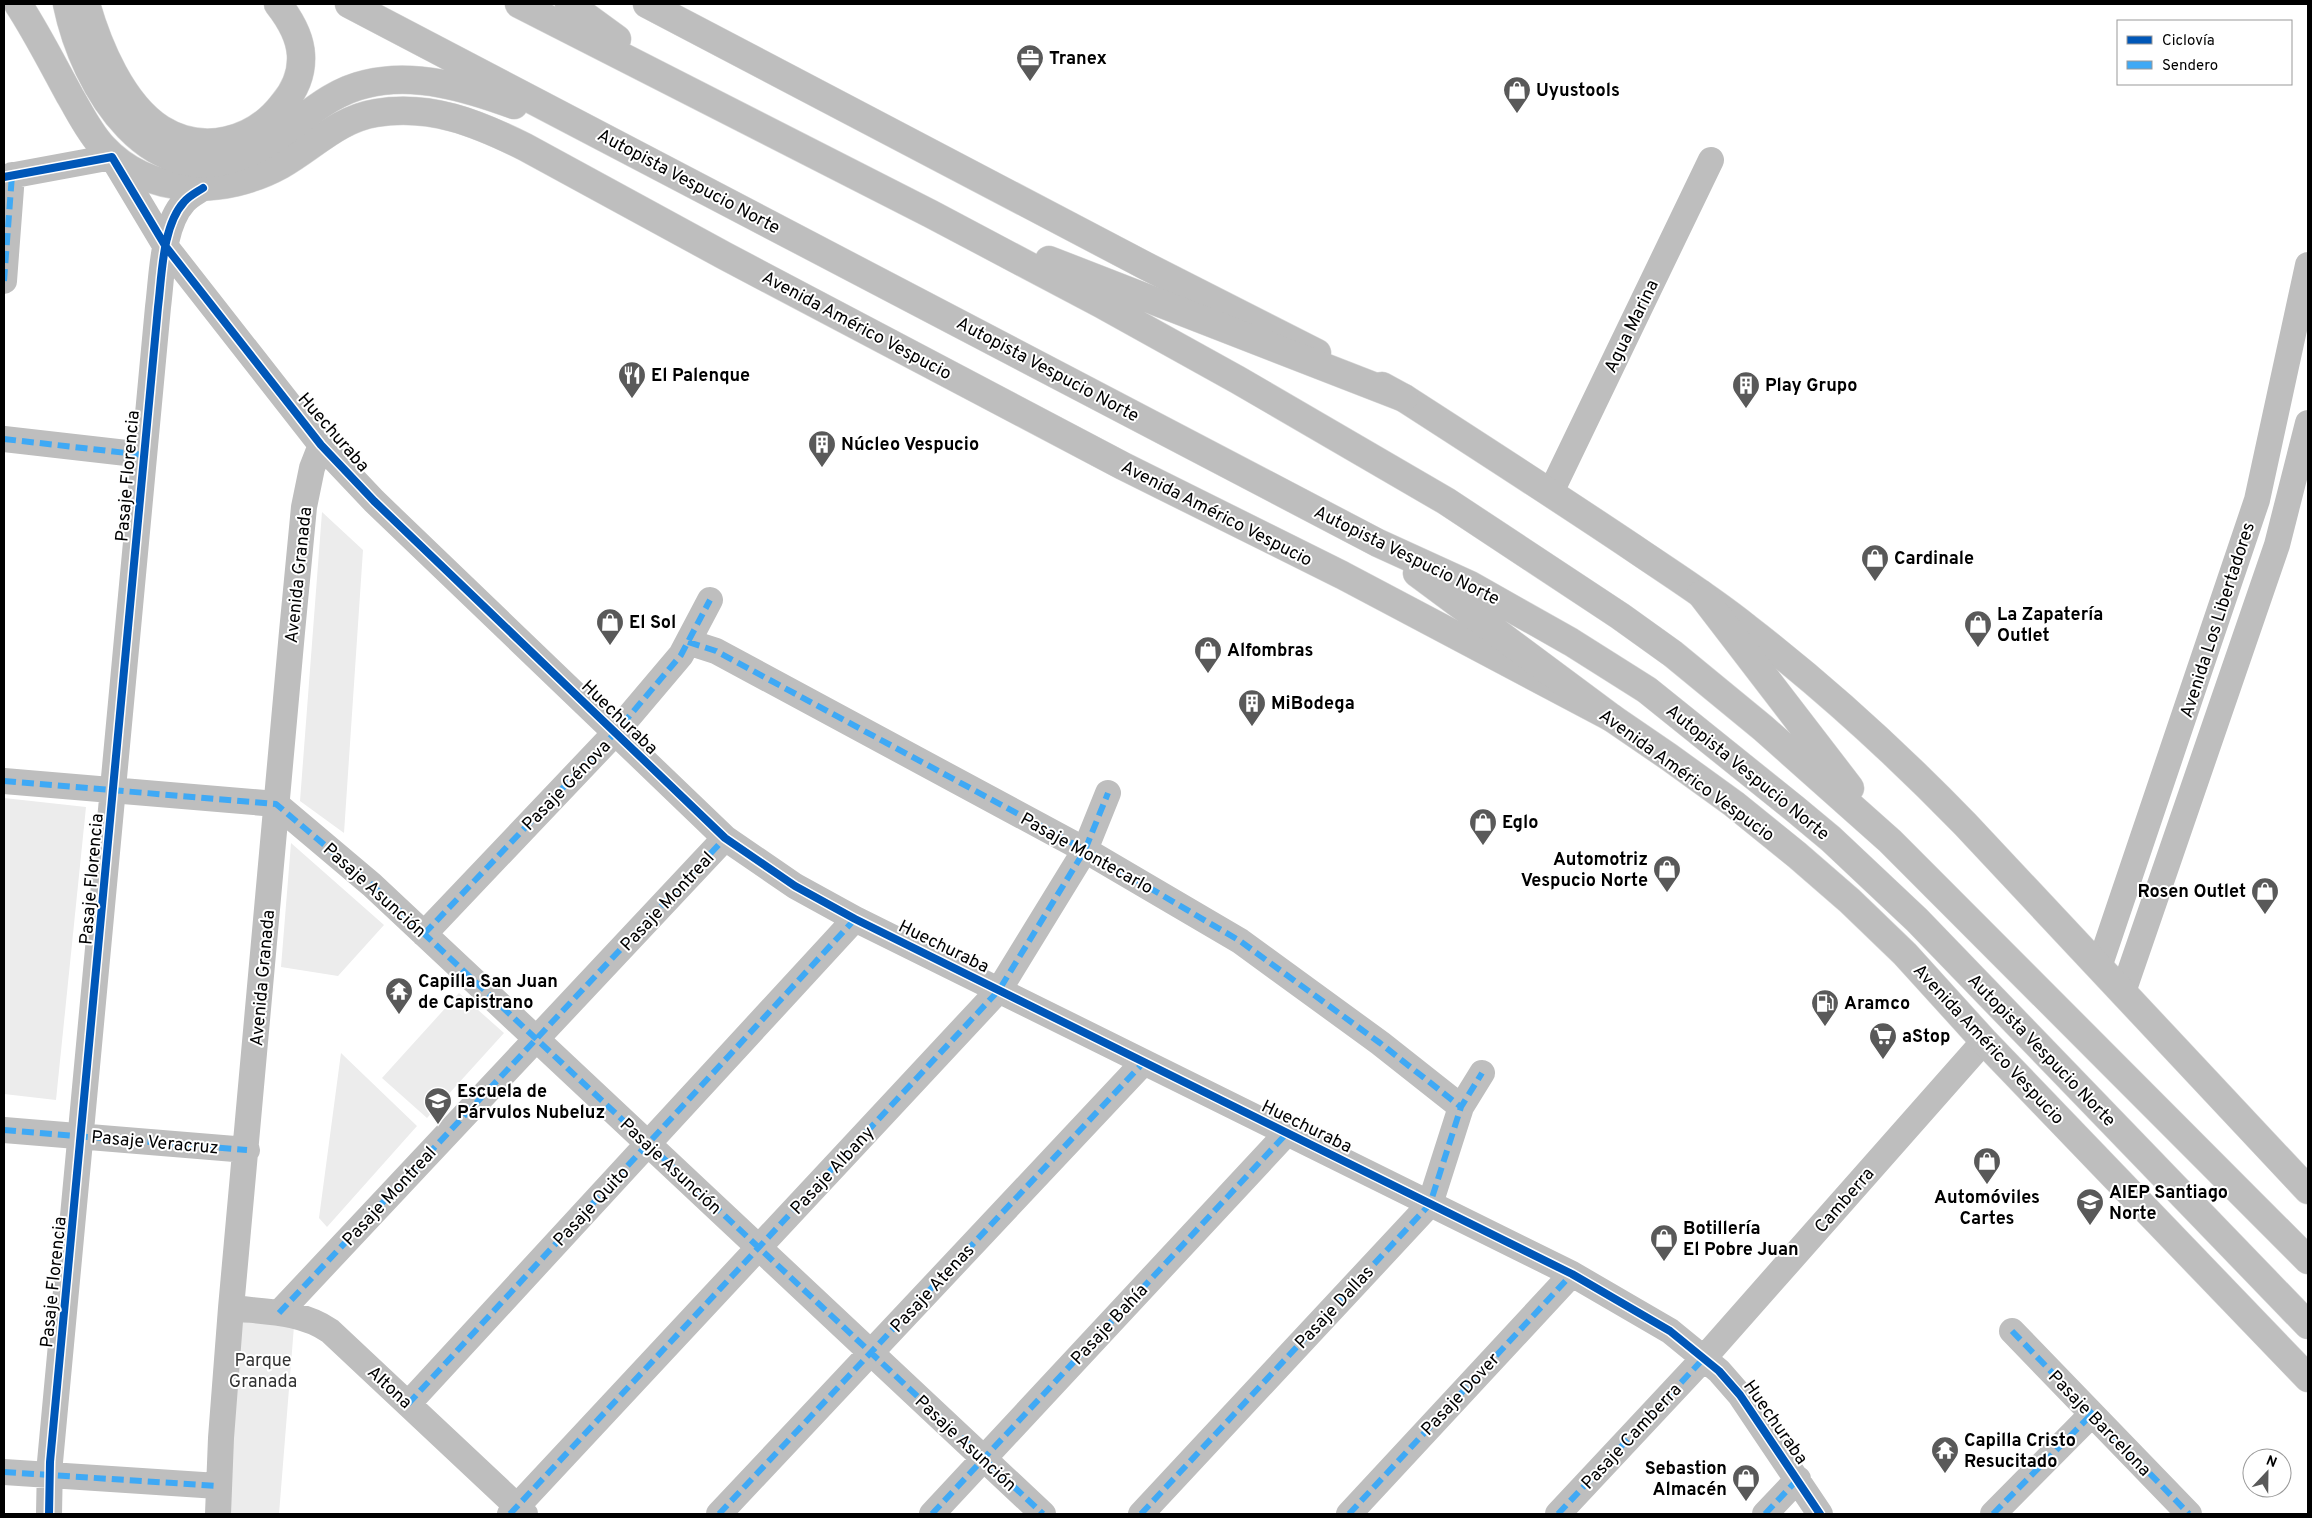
<svg xmlns="http://www.w3.org/2000/svg" width="2312" height="1518" font-family="Overpass,sans-serif">
  <style>
    .green { fill: #ececec }
    .lines { fill: none; stroke-linecap: round; stroke-linejoin: round }
    .major-casing { stroke: #dbdbdb; stroke-width: 29 }
    .highway-casing { stroke: #dbdbdb; stroke-width: 29 }
    .minor { stroke: #bebebe; stroke-width: 26 }
    .major { stroke: #bebebe; stroke-width: 28 }
    .highway { stroke: #bebebe; stroke-width: 28 }
    .quiet { stroke: #3fa9f5; stroke-width: 6; stroke-dasharray: 12 6; stroke-linecap: butt }
    .cycleway-casing { stroke: #fff; stroke-width: 11 }
    .cycleway { stroke: #0057b8; stroke-width: 8 }
    .labels { text-anchor: middle; stroke-width: 4; stroke-linejoin: round; paint-order: stroke }
    .poi-label { font-size: 18px; font-weight: bold; fill: #000; stroke: #fff; text-anchor: start }
    .street-label { font-size: 18px; fill: #000; stroke: #fff }
    .park-label { font-size: 18px; fill: #333; stroke: #fff }
  </style>
  <rect width="100%" height="100%" fill="#fff"/>
  <!-- green -->
  <path class="green" d="M322,512L363,550L344,833L300,801Z
    M4,798L86,807L56,1100L4,1094Z
    M291,843L384,925L338,976L281,967Z
    M459,993L504,1033L427,1118L382,1078Z
    M341,1053L417,1126L327,1227L319,1218Z
    M239,1321L294,1326L279,1514H228Z"/>
  <g class="lines">
    <!-- major casing -->
    <g class="major-casing">
      <path id="major" d="M18,4C37,33 53,65 70,96C80,113 89,132 103,147C149,197 225,196 281,165C313,147 338,119 376,113C430,104 477,123 525,147L725,256L1123,466L1342,575L1612,718L1669,757L1734,804L1797,855L1850,901L1905,954L1984,1041L2308,1378
        M647,4L1146,266L1317,353
        M1382,386L1404,398C1480,447 1556,496 1632,547C1670,573 1710,598 1746,627C1824,687 1896,753 1965,824L2308,1190"/>
    </g>
    <!-- highway casing -->
    <g class="highway-casing">
      <path id="highway" d="M67,4C84,87 151,201 253,151C293,132 321,94 366,84C415,72 468,88 514,105
        M86,4C98,46 122,104 161,129C203,155 254,142 283,104C295,90 302,74 301,55C300,36 289,18 278,4
        M349,4L1378,543L1470,585L1571,642L1647,690L1795,809L1831,839L1917,920L2308,1325
        M519,4L931,214L1101,304L1238,380L1446,501L1620,616L1673,654L1763,728L1890,841L2308,1260
        M569,4L617,39
        M1049,260L1404,398
        M1417,573L1612,718
        M1701,594L1850,788"/>
    </g>
    <!-- minor -->
    <path class="minor" d="M4,177L112,157L166,247L321,445L374,501L725,838L795,886L855,919L1572,1274L1670,1331L1719,1371L1740,1395L1820,1514
      M4,281L12,175
      M4,439L144,455
      M1551,492L1711,160
      M688,642L716,651L1085,850L1240,941L1380,1043L1461,1107
      M4,781L276,804L372,885L1043,1514
      M424,934L615,733L681,655L710,600
      M2099,967L2257,500L2308,265
      M2123,992L2277,545L2308,423
      M4,1130L247,1150
      M231,1308C266,1312 301,1311 330,1331L525,1514
      M279,1313L725,838
      M2012,1331L2189,1514
      M408,1404L855,919
      M4,1472L218,1486
      M49,1514L50,1462L158,307C162,276 162,226 184,202C189,196 197,192 203,188
      M218,1514L221,1438L231,1308L292,632L304,507L312,468L321,445
      M510,1514L999,990L1085,850L1108,793
      M719,1514L1144,1062
      M932,1514L1287,1133
      M1141,1514L1430,1204L1461,1107L1482,1073
      M1349,1514L1572,1274
      M1558,1514L1704,1358L1984,1041
      M1765,1514L1798,1479
      M1993,1514L2092,1414"/>
    <!-- major -->
    <use href="#major" class="major"/>
    <!-- highway -->
    <use href="#highway" class="highway"/>
    <!-- quiet -->
    <path class="quiet" d="M4,281L12,175
      M4,439L144,455
      M688,642L716,651L1085,850L1240,941L1380,1043L1461,1107
      M4,781L276,804L372,885L1043,1514
      M424,934L615,733L681,655L710,600
      M4,1130L247,1150
      M279,1313L725,838
      M2012,1331L2189,1514
      M408,1404L855,919
      M4,1472L218,1486
      M510,1514L999,990L1085,850L1108,793
      M719,1514L1144,1062
      M932,1514L1287,1133
      M1141,1514L1430,1204L1461,1107L1482,1073
      M1349,1514L1572,1274
      M1558,1514L1704,1358
      M1765,1514L1798,1479
      M1993,1514L2092,1414"/>
    <!-- cycleway casing -->
    <g class="cycleway-casing">
      <path id="cycleway" d="M4,177L112,157L166,247L321,445L374,501L725,838L795,886L855,919L1572,1274L1670,1331L1719,1371L1740,1395L1820,1514
        M49,1514L50,1462L158,307C162,276 162,226 184,202C189,196 197,192 203,188"/>
    </g>
    <!-- cycleway -->
    <use href="#cycleway" class="cycleway"/>
  </g>
  <!-- icons -->
  <defs>
    <g id="office-pin" transform="scale(1.4375)"><path d="M0 17L-7.5 6A9.5 9.5 0 1 1 7.5 6Z" fill="#595959" stroke="#fff"/><path d="M-6-3h4V-5.5h4V-3h4V5H-6ZM-1-4.5V-3h2v-1.5ZM-6 0V1H6V0Z" fill="#fff"/></g>
    <g id="shop-pin" transform="scale(1.4375)"><path d="M0 17L-7.5 6A9.5 9.5 0 1 1 7.5 6Z" fill="#595959" stroke="#fff"/><path d="M-5-2.5h2.3a2.7 3.5 0 0 1 5.4 0H5L5.5 6h-11ZM-1.5-2.5h3a1.5 2.3 0 0 0-3 0Z" fill="#fff"/></g>
    <g id="restaurant-pin" transform="scale(1.4375)"><path d="M0 17L-7.5 6A9.5 9.5 0 1 1 7.5 6Z" fill="#595959" stroke="#fff"/><path d="M-5-6h1v4h1v-4h1v4h1v-4h1v5L-1.5 .5V6h-2V.5L-5-1ZM5-6V6H3V1.5H1.5Q1.5-4 5-6Z" fill="#fff"/></g>
    <g id="building-pin" transform="scale(1.4375)"><path d="M0 17L-7.5 6A9.5 9.5 0 1 1 7.5 6Z" fill="#595959" stroke="#fff"/><path d="M-4-6H4V6H1V3H-1V6H-4ZM-2.5-4.3h1.7v1.8h-1.7ZM.8-4.3h1.7v1.8H.8ZM-2.5-1h1.7V.8h-1.7ZM.8-1h1.7V.8H.8Z" fill="#fff"/></g>
    <g id="temple-pin" transform="scale(1.4375)"><path d="M0 17L-7.5 6A9.5 9.5 0 1 1 7.5 6Z" fill="#595959" stroke="#fff"/><path d="M0-6L5-2H3V0L6.5 2.5H4V6H1.5V3h-3V6H-4V2.5H-6.5L-3 0V-2H-5Z" fill="#fff"/></g>
    <g id="fuel-pin" transform="scale(1.4375)"><path d="M0 17L-7.5 6A9.5 9.5 0 1 1 7.5 6Z" fill="#595959" stroke="#fff"/><path d="M-5.5-6h7V0h2V4h1.3V-2.5L3-4.5l.8-.8L6-3V5H2.5V1h-1V6h-7ZM-4.2-4.7v3.2H.2V-4.7Z" fill="#fff"/></g>
    <g id="supermarket-pin" transform="scale(1.4375)"><path d="M0 17L-7.5 6A9.5 9.5 0 1 1 7.5 6Z" fill="#595959" stroke="#fff"/><path d="M-6-5.5h2.5l.6 2H6L4.5 2H-2.5L-4.4-4H-6ZM-1.5 3.2a1.3 1.3 0 1 0 .1 0ZM3 3.2a1.3 1.3 0 1 0 .1 0Z" fill="#fff"/></g>
    <g id="school-pin" transform="scale(1.4375)"><path d="M0 17L-7.5 6A9.5 9.5 0 1 1 7.5 6Z" fill="#595959" stroke="#fff"/><path d="M0-5L7-2L0 1L-7-2ZM-4 1L0 2.5L4 1V4Q0 6-4 4Z" fill="#fff"/></g>
    <g id="university-pin" transform="scale(1.4375)"><path d="M0 17L-7.5 6A9.5 9.5 0 1 1 7.5 6Z" fill="#595959" stroke="#fff"/><path d="M0-5L7-2L0 1L-7-2ZM-4 1L0 2.5L4 1V4Q0 6-4 4Z" fill="#fff"/></g>
  </defs>
  <g fill-rule="evenodd">
    <use href="#office-pin" x="1030" y="58"/>
    <use href="#shop-pin" x="1517" y="90"/>
    <use href="#restaurant-pin" x="632" y="375"/>
    <use href="#building-pin" x="1746" y="385"/>
    <use href="#building-pin" x="822" y="444"/>
    <use href="#shop-pin" x="1875" y="558"/>
    <use href="#shop-pin" x="610" y="622"/>
    <use href="#shop-pin" x="1978" y="624"/>
    <use href="#shop-pin" x="1208" y="650"/>
    <use href="#building-pin" x="1252" y="703"/>
    <use href="#shop-pin" x="1483" y="822"/>
    <use href="#shop-pin" x="1667" y="869"/>
    <use href="#shop-pin" x="2265" y="891"/>
    <use href="#temple-pin" x="399" y="991"/>
    <use href="#fuel-pin" x="1825" y="1003"/>
    <use href="#supermarket-pin" x="1883" y="1036"/>
    <use href="#school-pin" x="438" y="1101"/>
    <use href="#shop-pin" x="1987" y="1161"/>
    <use href="#university-pin" x="2090" y="1202"/>
    <use href="#shop-pin" x="1664" y="1238"/>
    <use href="#temple-pin" x="1945" y="1450"/>
    <use href="#shop-pin" x="1746" y="1478"/>
  </g>
  <g class="labels">
    <!-- poi labels -->
    <g class="poi-label">
      <text x="1049" y="64">Tranex</text>
      <text x="1536" y="96">Uyustools</text>
      <text x="651" y="381">El Palenque</text>
      <text x="1765" y="391">Play Grupo</text>
      <text x="841" y="450">Núcleo Vespucio</text>
      <text x="1894" y="564">Cardinale</text>
      <text x="1997" y="620">La Zapatería<tspan x="1997" dy="21">Outlet</tspan></text>
      <text x="629" y="628">El Sol</text>
      <text x="1227" y="656">Alfombras</text>
      <text x="1271" y="709">MiBodega</text>
      <text x="1502" y="828">Eglo</text>
      <text x="1648" y="865" text-anchor="end">Automotriz<tspan x="1648" dy="21">Vespucio Norte</tspan></text>
      <text x="2246" y="897" text-anchor="end">Rosen Outlet</text>
      <text x="418" y="987">Capilla San Juan<tspan x="418" dy="21">de Capistrano</tspan></text>
      <text x="1844" y="1009">Aramco</text>
      <text x="1902" y="1042">aStop</text>
      <text x="457" y="1097">Escuela de<tspan x="457" dy="21">Párvulos Nubeluz</tspan></text>
      <text x="2109" y="1198">AIEP Santiago<tspan x="2109" dy="21">Norte</tspan></text>
      <text x="1987" y="1203" text-anchor="middle">Automóviles<tspan x="1987" dy="21">Cartes</tspan></text>
      <text x="1683" y="1234">Botillería<tspan x="1683" dy="21">El Pobre Juan</tspan></text>
      <text x="1964" y="1446">Capilla Cristo<tspan x="1964" dy="21">Resucitado</tspan></text>
      <text x="1727" y="1474" text-anchor="end">Sebastion<tspan x="1727" dy="21">Almacén</tspan></text>
    </g>
    <!-- street labels -->
    <g class="street-label">
      <text transform="translate(689 181) rotate(28)" y="6">Autopista Vespucio Norte</text>
      <text transform="translate(857 325) rotate(28)" y="6">Avenida Américo Vespucio</text>
      <text transform="translate(1631 326) rotate(-64)" y="6">Agua Marina</text>
      <text transform="translate(1048 369) rotate(28)" y="6">Autopista Vespucio Norte</text>
      <text transform="translate(334 432) rotate(49)" y="6">Huechuraba</text>
      <text transform="translate(127 476) rotate(-85)" y="6">Pasaje Florencia</text>
      <text transform="translate(1217 513) rotate(27)" y="6">Avenida Américo Vespucio</text>
      <text transform="translate(1407 555) rotate(26)" y="6">Autopista Vespucio Norte</text>
      <text transform="translate(298 575) rotate(-84)" y="6">Avenida Granada</text>
      <text transform="translate(2217 620) rotate(-72)" y="6">Avenida Los Libertadores</text>
      <text transform="translate(620 717) rotate(44)" y="6">Huechuraba</text>
      <text transform="translate(1748 772) rotate(39)" y="6">Autopista Vespucio Norte</text>
      <text transform="translate(1687 775) rotate(36)" y="6">Avenida Américo Vespucio</text>
      <text transform="translate(566 785) rotate(-46)" y="6">Pasaje Génova</text>
      <text transform="translate(1087 853) rotate(29)" y="6">Pasaje Montecarlo</text>
      <text transform="translate(91 879) rotate(-85)" y="6">Pasaje Florencia</text>
      <text transform="translate(375 890) rotate(42)" y="6">Pasaje Asunción</text>
      <text transform="translate(667 901) rotate(-47)" y="6">Pasaje Montreal</text>
      <text transform="translate(944 946) rotate(26)" y="6">Huechuraba</text>
      <text transform="translate(262 978) rotate(-85)" y="6">Avenida Granada</text>
      <text transform="translate(1989 1044) rotate(47)" y="6">Avenida Américo Vespucio</text>
      <text transform="translate(2042 1050) rotate(46)" y="6">Autopista Vespucio Norte</text>
      <text transform="translate(1307 1126) rotate(26)" y="6">Huechuraba</text>
      <text transform="translate(155 1142) rotate(5)" y="6">Pasaje Veracruz</text>
      <text transform="translate(671 1166) rotate(43)" y="6">Pasaje Asunción</text>
      <text transform="translate(832 1170) rotate(-47)" y="6">Pasaje Albany</text>
      <text transform="translate(389 1196) rotate(-47)" y="6">Pasaje Montreal</text>
      <text transform="translate(1844 1200) rotate(-49)" y="6">Camberra</text>
      <text transform="translate(591 1206) rotate(-47)" y="6">Pasaje Quito</text>
      <text transform="translate(53 1282) rotate(-84)" y="6">Pasaje Florencia</text>
      <text transform="translate(932 1288) rotate(-47)" y="6">Pasaje Atenas</text>
      <text transform="translate(1334 1307) rotate(-47)" y="6">Pasaje Dallas</text>
      <text transform="translate(1109 1324) rotate(-47)" y="6">Pasaje Bahía</text>
      <text transform="translate(390 1387) rotate(43)" y="6">Altona</text>
      <text transform="translate(1460 1394) rotate(-47)" y="6">Pasaje Dover</text>
      <text transform="translate(1776 1422) rotate(55)" y="6">Huechuraba</text>
      <text transform="translate(2100 1423) rotate(46)" y="6">Pasaje Barcelona</text>
      <text transform="translate(1631 1436) rotate(-47)" y="6">Pasaje Camberra</text>
      <text transform="translate(966 1443) rotate(43)" y="6">Pasaje Asunción</text>
    </g>
    <!-- park labels -->
    <g class="park-label">
      <text x="263" y="1366">Parque<tspan x="263" dy="21">Granada</tspan></text>
    </g>
  </g>
  <!-- border -->
  <rect width="2312" height="1518" fill="none" stroke="#000000" stroke-width="10"/>
  <!-- legend -->
  <rect x="2117" y="20" width="175" height="65" fill="#ffffff" stroke="#999999"/>
  <rect x="2127" y="36" width="25" height="8" fill="#0057b8" stroke="#999999"/>
  <text x="2162" y="45" font-size="15" fill="#000000">Ciclovía</text>
  <rect x="2127" y="61" width="25" height="8" fill="#3fa9f5" stroke="#999999"/>
  <text x="2162" y="70" font-size="15" fill="#000000">Sendero</text>
  <!-- north arrow -->
  <g transform="translate(2267 1473) rotate(22)"><circle r="24" fill="#ffffff" stroke="#999999"/>
  <path d="M0-4L9 19L0 12L-9 19Z" fill="#595959"/>
  <text y="-8" font-size="14" font-weight="bold" text-anchor="middle" fill="#000000">N</text>
  </g>
</svg>
